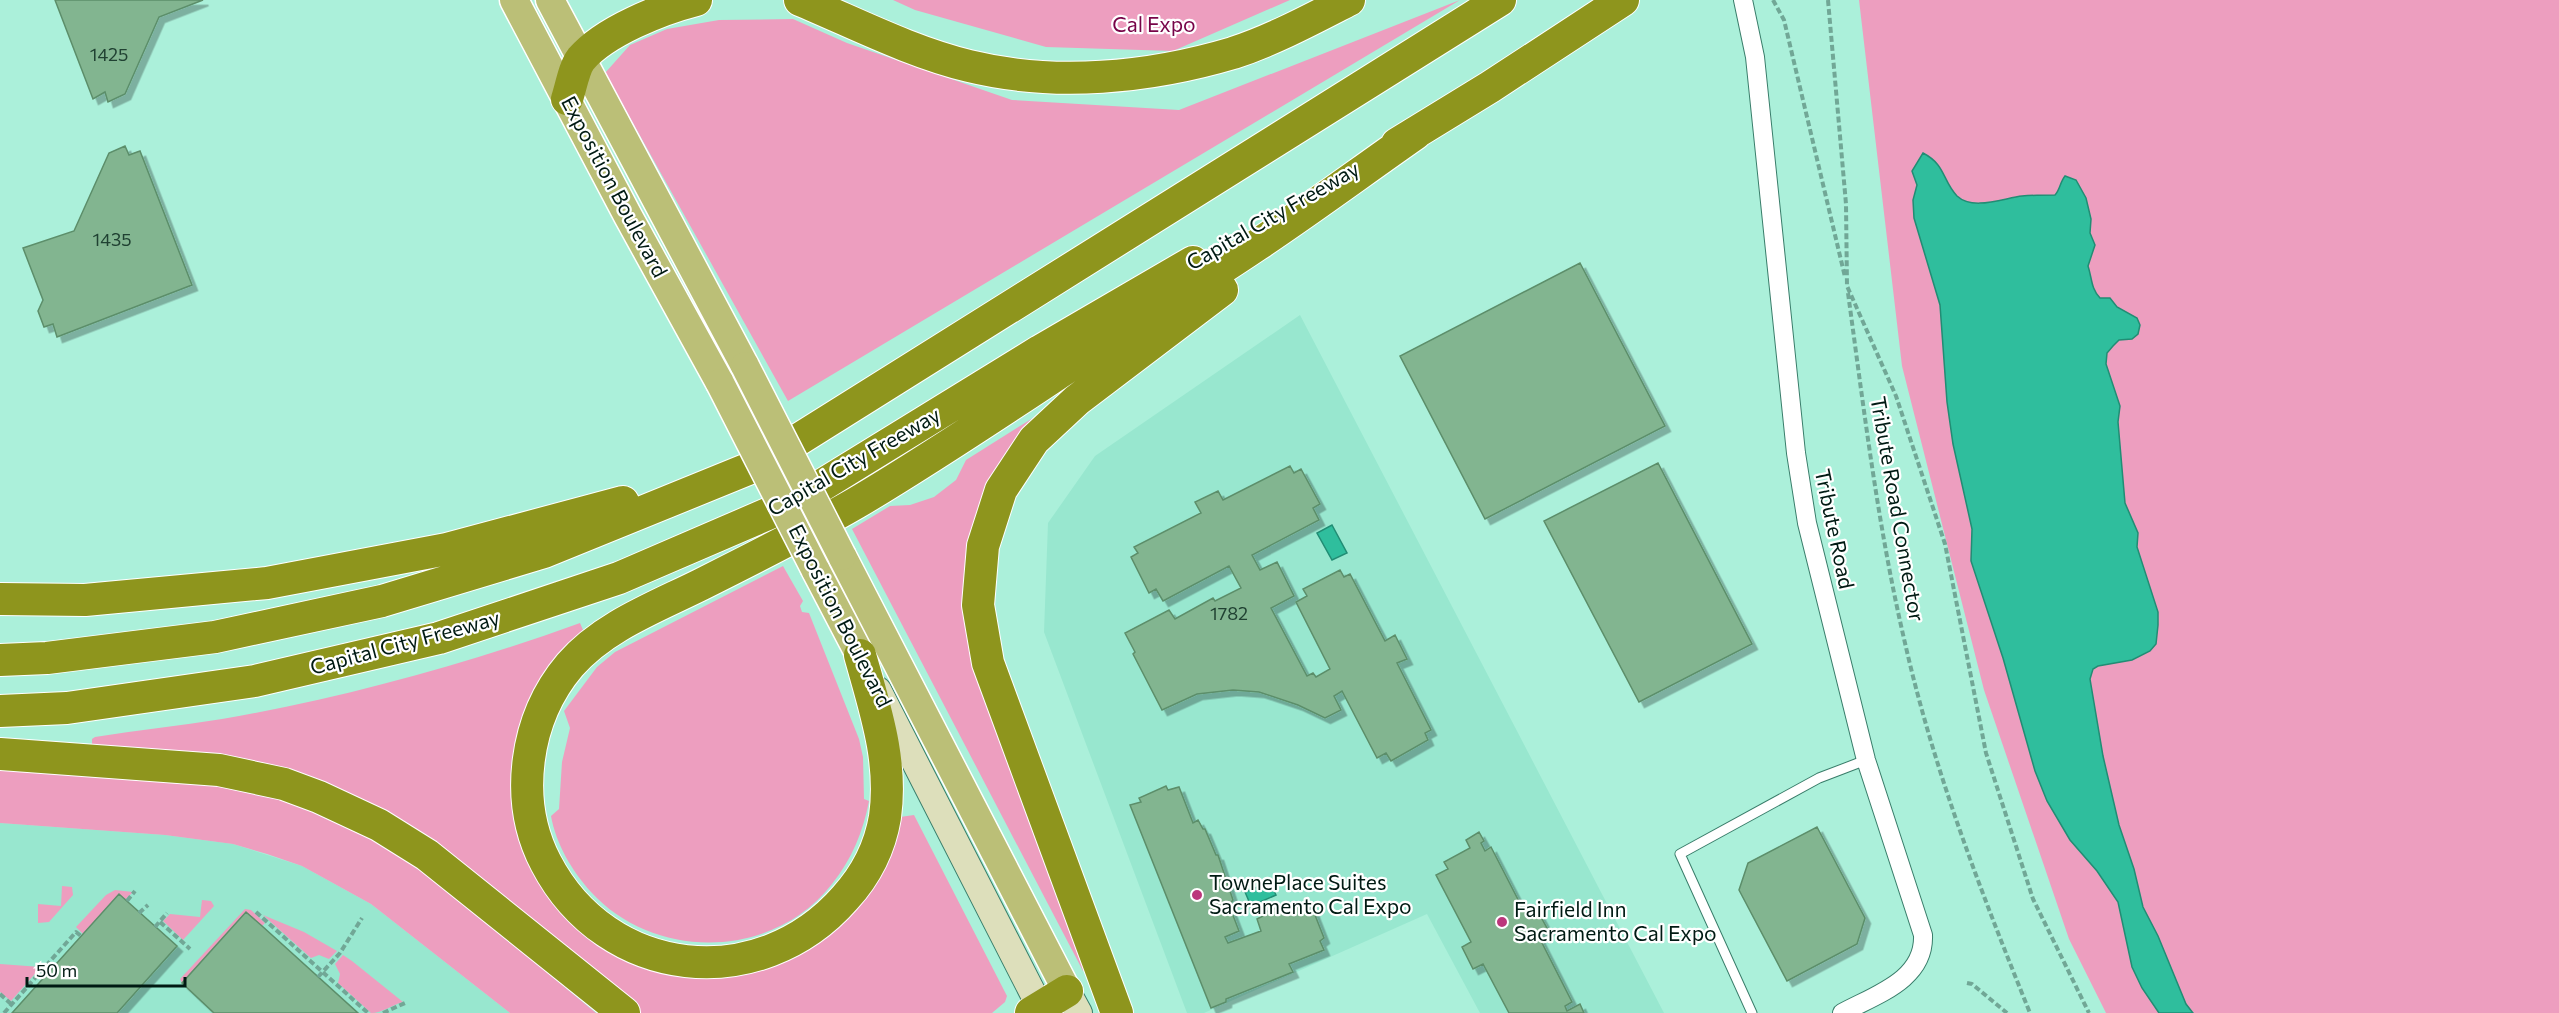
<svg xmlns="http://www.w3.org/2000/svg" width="2559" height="1013" font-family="Commissioner,sans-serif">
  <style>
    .built { fill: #98e7cf }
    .green { fill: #ed9ebf }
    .water { fill: #2fbe9d; stroke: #218d74; stroke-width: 1.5 }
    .building { fill: #82b590; stroke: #5c8e6a; stroke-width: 1.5; filter: url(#shadow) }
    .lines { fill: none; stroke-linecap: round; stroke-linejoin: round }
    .lane-casing { stroke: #397d6a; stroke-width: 11 }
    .street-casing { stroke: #397d6a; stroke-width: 20 }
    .secondary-casing { stroke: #397d6a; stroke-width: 28 }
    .primary-casing { stroke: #fff; stroke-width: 31 }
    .highway-casing { stroke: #fff; stroke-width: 34 }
    .path { stroke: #71a796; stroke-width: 4; stroke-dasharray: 6 3; stroke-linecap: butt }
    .lane { stroke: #fff; stroke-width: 9 }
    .street { stroke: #fff; stroke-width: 18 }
    .secondary { stroke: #dddfbb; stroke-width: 26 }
    .primary { stroke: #bbbf77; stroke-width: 28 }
    .highway { stroke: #8e951d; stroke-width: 32 }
    .primary-bridge-casing { stroke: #fff; stroke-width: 31; stroke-linecap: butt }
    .primary-bridge { stroke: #bbbf77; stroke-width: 28 }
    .poi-dot { fill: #bb367b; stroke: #fff; stroke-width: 2 }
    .labels { text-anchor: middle; stroke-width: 4.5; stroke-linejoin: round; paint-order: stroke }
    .number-label { font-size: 18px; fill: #204132 }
    .park-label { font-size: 21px; fill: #770448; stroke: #fff }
    .street-label { font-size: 21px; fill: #001a13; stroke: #fff }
    .poi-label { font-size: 21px; fill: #001a13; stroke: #fff; text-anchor: start }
  </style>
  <defs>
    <filter id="shadow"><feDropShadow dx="5.5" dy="5.5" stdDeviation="0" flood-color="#0004"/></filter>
  </defs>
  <rect width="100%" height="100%" fill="#abf0da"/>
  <!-- built -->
  <path class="built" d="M1300,315L1664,1013H1480L1427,914L1204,1013H1187L1044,632L1048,523L1095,456Z
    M0,823L165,835L233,844L302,866L371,904L510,1013H0Z"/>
  <!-- green -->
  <path class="green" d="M893,0H1290L1173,51L1046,47L915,10Z
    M1460,0L788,401L605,73L630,45L667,29L719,20L793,19L847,43L1012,100L1179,110Z
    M1859,0H2559V1013H2106L2069,939L1984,690L1902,366Z
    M1060,401L971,535L964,573V602L1086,971H1083L852,529L890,506L910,505L934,497L956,480L966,460Z
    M783,566L803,601L800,606L802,612L809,613L859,739L863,757L864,799L869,801C863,832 852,859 832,884C774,959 655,962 591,892C572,871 556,844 551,816L559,809L562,762L570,728L564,711L597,667L615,652Z
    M580,623L583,630C555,655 519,703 517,741C516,757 521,775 522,791C525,810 525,850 532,867C546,901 576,931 608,949C621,956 634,964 649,968C723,992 809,967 857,906C864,898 867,887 871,878C881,858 891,837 900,817L914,815L1007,996L1005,1002L992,1013H639L403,829L92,746V739L95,737C137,730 180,726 222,719C343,698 464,665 580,623Z
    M0,767L239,786L312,808L407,857L596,1013H510L371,904L302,866L267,854L233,844L165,835L0,823Z
    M62,886L72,887L73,895L49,922L38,923V904L61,906Z
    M115,890L133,892L125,900L118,895L83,934L76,927L106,895Z
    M202,900L211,901L214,906L183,940L163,921L170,914L200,917Z
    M245,909L251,910L265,923L262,926L246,912L182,983L180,979Z
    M263,915L304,932L337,951L329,959L319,955L311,958Z
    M343,955L352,961L403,1002C392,1005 382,1013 371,1013L338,983L340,974L335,964Z
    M0,964L41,967L11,1001L0,992Z"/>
  <!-- water -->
  <path class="water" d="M1923,153C1946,165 1942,180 1957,196C1973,211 2004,198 2022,196C2033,195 2044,195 2055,195C2060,190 2060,182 2065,176L2076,180L2086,198L2091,219L2090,233L2095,245L2088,266C2092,278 2091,289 2100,298H2110L2117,307L2137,318L2140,325L2138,334L2132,339L2119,340L2113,346L2107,353L2106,364L2120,406L2118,422L2125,503L2138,533L2137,547L2158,612V625L2156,644L2150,651L2132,660L2098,666L2093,669L2090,679L2103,756L2119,825L2134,869L2143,907L2158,936L2186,1004L2193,1013H2159L2142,988L2132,967L2118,902L2097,871L2070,840L2047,801L2035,771L2003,658L1971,561L1972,529L1953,444L1947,402L1940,305L1914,218L1913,200L1917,185L1912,171Z
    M1332,525L1347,553L1332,560L1317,533Z
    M1270,882L1276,895L1251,906L1245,892Z"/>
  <!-- building -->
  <path class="building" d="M55,0H203L159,17L125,94L108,102L105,92L93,99Z
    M125,146L129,155L140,151L192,285L57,337L53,324L44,327L38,311L43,300L23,248L74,231L109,153Z
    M1580,263L1665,426L1485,519L1400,356Z
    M1658,463L1752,644L1639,702L1544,521Z
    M1290,466L1294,473L1301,469L1320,504L1313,508L1319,520L1252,555L1260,570L1277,562L1294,596L1271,608L1307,676L1313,673L1316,677L1330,669L1296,602L1307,596L1303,589L1340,570L1344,577L1350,574L1385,641L1395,635L1407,659L1397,663L1431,730L1425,733L1428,740L1391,761L1386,753L1377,758L1342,691L1334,696L1341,710L1325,718L1298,705L1259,692L1233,690L1197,694L1162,710L1133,654L1135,652L1125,633L1169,610L1175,619L1213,598L1215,601L1241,588L1229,566L1163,601L1156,589L1149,593L1131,557L1138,553L1134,547L1201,513L1195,502L1218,491L1223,500Z
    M1166,786L1168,790L1179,787L1193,823L1198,820L1203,829H1205L1216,855H1218L1233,900L1229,905L1239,931L1225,937L1228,943L1261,931L1257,919L1265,915V912L1282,906L1284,908L1307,902L1310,911L1313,910L1324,938L1320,941L1324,950L1289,964L1293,972L1226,999V1002L1211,1008L1130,805L1141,802L1139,798Z
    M1817,827L1865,918L1857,944L1787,981L1739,890L1748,863Z
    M1479,832L1484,841L1481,843L1485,851L1491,847L1525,913L1536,908L1548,930L1538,935L1572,1002L1565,1006L1567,1011L1580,1004L1584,1013H1509L1483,964L1473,969L1462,947L1471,942L1436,875L1448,869L1444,862L1470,848L1466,840Z
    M119,894L177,946L117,1013H12Z
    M246,912L262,926L358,1013H214L182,983Z"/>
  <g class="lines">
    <!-- lane casing -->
    <g class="lane-casing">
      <path id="lane" d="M1752,1013L1680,854L1819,778L1866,760"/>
    </g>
    <!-- street casing -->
    <g class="street-casing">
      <path id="street" d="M1743,0L1755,57L1796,453L1807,523L1866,760L1923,935C1925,980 1875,995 1842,1013"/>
    </g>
    <!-- secondary casing -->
    <g class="secondary-casing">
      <path id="secondary" d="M878,690L1043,1013
        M1067,991L1079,1013"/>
    </g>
    <!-- primary casing -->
    <g class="primary-casing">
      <path id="primary" d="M514,0L628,216L720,383
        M550,0L745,366
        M842,556L1067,991
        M815,569L860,655"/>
    </g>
    <!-- highway casing -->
    <g class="highway-casing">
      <path id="highway" d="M800,0C855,23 911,52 969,66C1055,87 1149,78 1233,53C1273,40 1312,19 1349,0
        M567,99C571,87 574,68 581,59C605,31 661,9 696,0
        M1397,144L1490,87L1623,0
        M0,599L85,600L267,583L447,549L623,502
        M860,655C875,709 893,761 885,817C880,847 866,875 845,898C759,996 607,980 546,863C513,800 525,718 570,665C604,626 656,607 702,584C754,558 806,532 856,503C932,458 1006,408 1080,359C1139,321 1199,284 1257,245C1311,209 1362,171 1415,134
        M0,660L47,658L215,637L382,601L544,552L748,469L769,458L1500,0
        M0,711L67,708L255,681L439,638L619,578L793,503L1040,351L1193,262
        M0,754L219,770L284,784L319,797L379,825L427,855L624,1013
        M1031,1013L1067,991
        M1117,1013L988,663L978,605L983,546L1001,490L1034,440L1077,400L1222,290"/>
    </g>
    <!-- path -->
    <path class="path" d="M1773,0L1784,20L1845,277
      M1828,0L1846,204L1847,286L1896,396L1945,544L1986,753L2033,899L2089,1013
      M1848,293C1864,410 1878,528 1905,643C1934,771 1981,892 2030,1013
      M127,901L135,891
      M256,912L368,1013
      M139,913L148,905
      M160,922L190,949
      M155,927L167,913
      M318,977L340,953L362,918
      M1967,983L1972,984L2007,1013
      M0,994L11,1004
      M4,1013L76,932L81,936
      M383,1013L405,1003"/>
    <!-- lane -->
    <use href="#lane" class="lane"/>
    <!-- street -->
    <use href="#street" class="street"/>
    <!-- secondary -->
    <use href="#secondary" class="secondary"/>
    <!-- primary -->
    <use href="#primary" class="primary"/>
    <!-- highway -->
    <use href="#highway" class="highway"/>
    <!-- primary-bridge casing -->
    <g class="primary-bridge-casing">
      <path id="primary-bridge" d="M745,366L842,556
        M720,383L815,569"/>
    </g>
    <!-- primary-bridge -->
    <use href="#primary-bridge" class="primary-bridge"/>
  </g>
  <!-- markers -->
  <g class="poi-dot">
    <circle cx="1197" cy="895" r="6"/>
    <circle cx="1502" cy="922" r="6"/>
  </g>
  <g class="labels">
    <!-- number labels -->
    <g class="number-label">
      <text x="109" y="61">1425</text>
      <text x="112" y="246">1435</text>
      <text x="1229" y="620">1782</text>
    </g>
    <!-- park labels -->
    <g class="park-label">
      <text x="1154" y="32">Cal Expo</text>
    </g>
    <!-- street labels -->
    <g class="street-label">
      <text transform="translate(614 187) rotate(62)" y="7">Exposition Boulevard</text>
      <text transform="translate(1273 216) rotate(-30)" y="7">Capital City Freeway</text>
      <text transform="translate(854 462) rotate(-30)" y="7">Capital City Freeway</text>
      <text transform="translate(1897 509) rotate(80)" y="7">Tribute Road Connector</text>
      <text transform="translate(1834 529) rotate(78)" y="7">Tribute Road</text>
      <text transform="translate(840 616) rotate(63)" y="7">Exposition Boulevard</text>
      <text transform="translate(405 643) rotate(-15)" y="7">Capital City Freeway</text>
    </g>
    <!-- poi labels -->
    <g class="poi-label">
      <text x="1209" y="890">TownePlace Suites<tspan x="1209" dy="24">Sacramento Cal Expo</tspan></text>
      <text x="1514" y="917">Fairfield Inn<tspan x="1514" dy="24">Sacramento Cal Expo</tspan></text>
    </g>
  </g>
  <!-- scale -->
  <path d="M27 977v9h158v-9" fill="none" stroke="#001a13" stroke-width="3"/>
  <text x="36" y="977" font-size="18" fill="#001a13" stroke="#ffffff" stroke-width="4.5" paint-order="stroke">50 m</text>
</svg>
